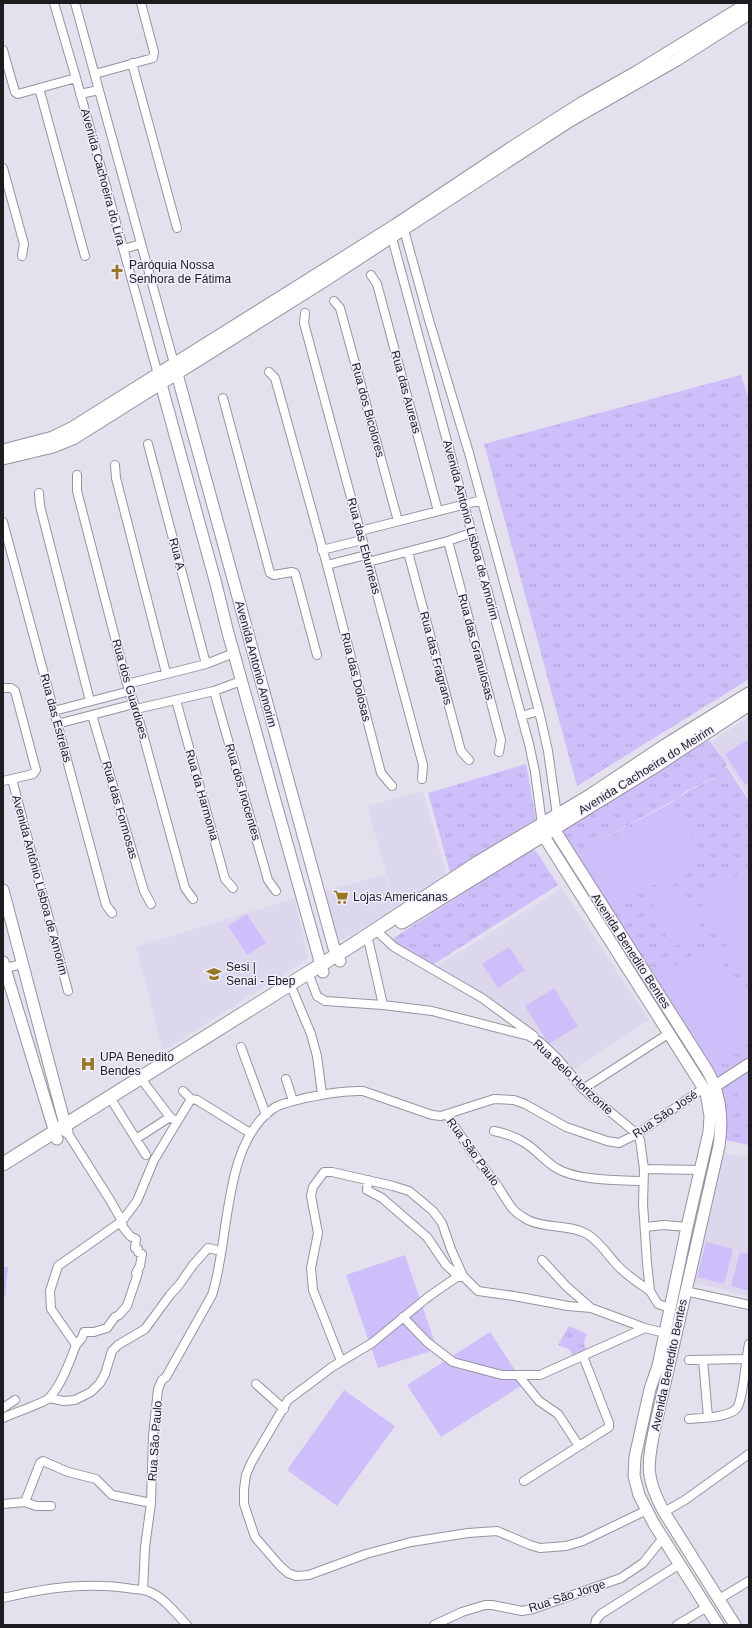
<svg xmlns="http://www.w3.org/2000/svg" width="752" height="1628" font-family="Helvetica,sans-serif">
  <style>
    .built { fill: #dcd7ed }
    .grass { fill: url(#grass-tufts); fill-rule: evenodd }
    .pitch { fill: #cebffa }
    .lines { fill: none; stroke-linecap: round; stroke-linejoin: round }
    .street-casing { stroke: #9693a0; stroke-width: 10 }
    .secondary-casing { stroke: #9693a0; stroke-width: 13 }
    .primary-casing { stroke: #9693a0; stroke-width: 15 }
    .street { stroke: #fff; stroke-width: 8 }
    .secondary { stroke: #fff; stroke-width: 11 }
    .primary { stroke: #fff; stroke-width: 13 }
    .labels { text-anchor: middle; stroke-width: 3; stroke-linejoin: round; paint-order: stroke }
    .street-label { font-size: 12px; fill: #1d1c21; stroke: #f1eefd }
    .poi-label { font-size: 12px; fill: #1d1c21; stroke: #f1eefd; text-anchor: start }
  </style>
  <defs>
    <pattern id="grass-tufts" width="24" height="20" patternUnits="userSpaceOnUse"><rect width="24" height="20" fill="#cebffa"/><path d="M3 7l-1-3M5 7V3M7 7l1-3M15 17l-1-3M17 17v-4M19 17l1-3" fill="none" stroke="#b0a4d6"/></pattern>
  </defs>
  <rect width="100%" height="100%" fill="#e4e1ef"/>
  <!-- built -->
  <path class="built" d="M749,717V797L712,741Z
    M423,791L448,879L390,910V912L335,944L321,892L385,875L388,891L387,876L367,806Z
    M562,888L649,1020L571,1071L542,1041L437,966Z
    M295,898L308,959L163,1051L136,947Z
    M722,1153L749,1158V1296L696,1283L693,1281Z"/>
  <!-- grass -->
  <path class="grass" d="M741,375L749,400V679L577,786L484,444Z
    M709,740L727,764L724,770L727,767L749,801V1059L716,1081L572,856L593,845L570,857L556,831ZM720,775L688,791L671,803L593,844L678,798L686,791Z
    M526,764L536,819L450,872L428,793Z
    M530,850L536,851L558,885L431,966L392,940L394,938Z
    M749,1068V1145L725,1140L727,1117L720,1088Z
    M569,1326L587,1334L584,1343L586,1350L573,1356L569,1349L558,1345Z"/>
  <!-- pitch -->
  <path class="pitch" d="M749,739V782L745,785L725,754Z
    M674,804L704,859L609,909L580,854Z
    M749,868V973L744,976L698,897Z
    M681,884L703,934L672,948L650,897Z
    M247,914L266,943L247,955L228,926Z
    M710,944L749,1005V1042L709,1067L654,979Z
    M509,947L525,970L498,988L482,964Z
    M554,988L578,1026L549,1044L525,1006Z
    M749,1075V1114L732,1085Z
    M706,1242L733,1249L724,1284L697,1277Z
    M740,1252L749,1254V1291L731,1286Z
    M405,1255L437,1349L378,1368L346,1275Z
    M3,1267H8L5,1297H3Z
    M490,1332L524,1384L441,1437L407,1385Z
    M344,1390L395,1426L337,1506L287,1470Z"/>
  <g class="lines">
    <!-- street casing -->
    <g class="street-casing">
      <path id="street" d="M54,3L76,78L159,378
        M75,3L175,367
        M3,50L15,92L18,94L76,78
        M132,63L177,228
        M95,74L153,58L154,52L141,3
        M39,88L85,256
        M80,94L99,90
        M3,168L24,244L22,256
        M404,230L429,320L469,453L539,711L548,751L557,815
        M392,238L529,744L535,772L542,824
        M123,249L141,244
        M371,275L377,284L438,511
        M334,301L340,308L398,521
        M305,313L304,323L423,765L422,779
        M269,372L275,378L327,565L381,773L392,786
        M223,398L270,573L274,575L292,572L295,573L317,655
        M148,444L206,664
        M115,465L116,478L166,673
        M77,475V491L127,684L136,709L185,888L193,899
        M39,493L40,506L90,701
        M3,522L106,905L112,913
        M360,531L482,500
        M448,541L501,740L499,752
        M322,550L362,540
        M408,552L461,751L469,760
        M368,562L448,541L471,533
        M327,565L366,555
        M127,684L206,664L234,653
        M3,688H11L15,691L36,770L33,774L3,781
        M214,691L268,880L276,891
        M176,700L225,879L233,888
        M136,709L214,691L241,681
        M54,711L130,691
        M92,715L144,891L151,904
        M521,716L539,711
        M57,724L134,704
        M12,779L68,991
        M381,935L394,947L482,998L534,1036
        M369,943L383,1005
        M5,968L23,964
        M311,980L317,996L325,1001L383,1005L432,1011L529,1036L540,1042L558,1059L583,1089L637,1134L640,1140L644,1169L643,1204L647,1263L650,1291L658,1304L670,1308
        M293,991L311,1034L317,1056L322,1094
        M241,1047L266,1115
        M286,1079L293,1101
        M145,1084L170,1117L177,1122
        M583,1089L668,1034
        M183,1091L191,1099L197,1100L250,1133
        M114,1104L146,1155
        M447,1114C461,1139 479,1161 496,1184C502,1192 507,1202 513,1209C517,1214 523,1217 528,1220C546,1229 569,1224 587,1234C599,1241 608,1255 617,1265C627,1276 639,1283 650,1291
        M494,1131C504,1133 516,1137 525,1143C536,1150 545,1161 556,1168C577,1181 619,1180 643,1181
        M67,1132L110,1200L122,1221L123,1227L130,1236L136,1239L135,1248L138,1249V1252L142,1254L140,1266L136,1273H138L127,1306L119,1315L115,1317L107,1328L94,1332H84L82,1338L76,1345
        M136,1139L170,1117
        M644,1169L701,1170
        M368,1180L367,1190L382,1198L427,1237L446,1265L454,1272L457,1277H461
        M645,1227L664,1225L687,1227
        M542,1260L566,1286L591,1308
        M457,1277L428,1297L372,1343L332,1367L288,1400L251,1463L246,1475L244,1489V1504L255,1537L280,1566L288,1573L296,1576L309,1575L366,1554L411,1542L468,1533L497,1531L530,1545L540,1548L566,1546L583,1541L647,1510
        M685,1291L749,1305
        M403,1317L427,1342L453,1362L502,1375H540L645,1328
        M689,1360L746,1359
        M703,1360L708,1417
        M341,1361L313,1290L311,1268L318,1233L311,1196L313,1187L324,1172H332L393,1186L409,1191L420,1200L433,1211L442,1223L451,1249L463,1276L478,1291L514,1296L568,1306L591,1308L645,1328L665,1333
        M518,1375L539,1401L558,1414L579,1446
        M256,1384L284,1409
        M49,1398L64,1401L75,1400L91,1392L100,1383L105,1374L112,1351L118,1345L145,1329L170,1295L179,1285L193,1265L208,1248L221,1251
        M3,1408L15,1400
        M3,1418C13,1413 42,1404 49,1398C61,1386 70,1361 76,1345L51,1309L50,1291L58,1266L122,1221L137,1201L154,1160L191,1099
        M689,1419C701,1418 729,1418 737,1408C743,1400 746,1357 749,1344
        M524,1481L609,1427V1423L583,1356
        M25,1502L40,1463L43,1461L68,1472L96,1479L112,1495L151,1503
        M3,1504L25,1502L36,1506H51
        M664,1512L685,1500L749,1454
        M3,1598C36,1590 69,1584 104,1586C117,1586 130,1589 143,1590
        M719,1599L749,1581
        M187,1625C175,1613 161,1593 143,1590L145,1547L151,1503L153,1436L158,1389L162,1380L166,1377L212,1295C230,1242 222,1143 274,1108C282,1103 295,1101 305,1098C324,1094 344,1090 363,1091L432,1115L441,1116L494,1099L514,1100L525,1104L566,1127L607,1141L619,1143L637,1134L704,1088
        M434,1625L462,1612L485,1605H492L522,1611L533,1609L621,1578L643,1563L663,1538
        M595,1625L596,1620L601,1614L680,1564
        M677,1625L707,1607"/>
    </g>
    <!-- secondary casing -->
    <g class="secondary-casing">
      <path id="secondary" d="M177,374L317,886L334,948L340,961
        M161,384L216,584L227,629L323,972
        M3,450L53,437L73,427L395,225L509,149L583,102L636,72L748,3
        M3,459L53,447L73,439L326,280L570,121L677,60L749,14
        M555,821L554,829L707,1070C721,1094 723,1120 719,1146L655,1427C647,1465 645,1477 664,1512L735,1625
        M543,827V835L706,1092L710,1116L709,1132L687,1227L658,1366L650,1389L635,1457L634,1476L639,1495L654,1524L718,1625
        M3,890L67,1132
        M3,962L57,1139
        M709,1090L749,1064"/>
    </g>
    <!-- primary casing -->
    <g class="primary-casing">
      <path id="primary" d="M744,5L746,3
        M402,922L655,766L749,704
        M3,1164L351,946L479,862L590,796L665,746L749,694"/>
    </g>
    <!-- street -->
    <use href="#street" class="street"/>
    <!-- secondary -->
    <use href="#secondary" class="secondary"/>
    <!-- primary -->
    <use href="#primary" class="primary"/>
  </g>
  <!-- icons -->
  <defs>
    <g id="church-bare" transform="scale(1.2)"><path d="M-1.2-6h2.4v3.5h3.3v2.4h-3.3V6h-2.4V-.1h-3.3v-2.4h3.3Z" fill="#9a7822" stroke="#f1eefd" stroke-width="2.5" paint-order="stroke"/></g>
    <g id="supermarket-bare" transform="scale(1.2)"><path d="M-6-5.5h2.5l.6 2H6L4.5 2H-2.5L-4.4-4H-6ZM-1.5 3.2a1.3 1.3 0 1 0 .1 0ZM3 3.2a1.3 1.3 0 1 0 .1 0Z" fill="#9a7822" stroke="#f1eefd" stroke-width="2.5" paint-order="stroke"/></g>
    <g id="school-bare" transform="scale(1.2)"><path d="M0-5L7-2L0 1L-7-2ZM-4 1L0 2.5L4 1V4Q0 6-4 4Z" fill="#9a7822" stroke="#f1eefd" stroke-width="2.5" paint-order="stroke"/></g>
    <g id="hospital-bare" transform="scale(1.2)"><path d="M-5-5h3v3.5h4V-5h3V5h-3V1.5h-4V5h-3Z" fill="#9a7822" stroke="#f1eefd" stroke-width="2.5" paint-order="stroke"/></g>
  </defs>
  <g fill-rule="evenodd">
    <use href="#church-bare" x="117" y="272"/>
    <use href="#supermarket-bare" x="341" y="897"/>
    <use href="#school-bare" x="214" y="974"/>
    <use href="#hospital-bare" x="88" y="1064"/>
  </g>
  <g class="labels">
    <!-- street labels -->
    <g class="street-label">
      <text transform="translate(103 177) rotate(75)" y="4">Avenida Cachoeira do Lira</text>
      <text transform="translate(406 392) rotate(75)" y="4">Rua das Aureas</text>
      <text transform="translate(368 410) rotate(75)" y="4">Rua dos Bicolores</text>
      <text transform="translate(471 530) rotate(75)" y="4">Avenida Antonio Lisboa de Amorim</text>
      <text transform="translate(364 546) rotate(75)" y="4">Rua das Eburneas</text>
      <text transform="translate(177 554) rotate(75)" y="4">Rua A</text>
      <text transform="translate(476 647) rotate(75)" y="4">Rua das Granulosas</text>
      <text transform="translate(436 658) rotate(75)" y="4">Rua das Fragrans</text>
      <text transform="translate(256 664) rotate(75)" y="4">Avenida Antonio Amorim</text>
      <text transform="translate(356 677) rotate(76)" y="4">Rua das Dolosas</text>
      <text transform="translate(130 689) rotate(74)" y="4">Rua dos Guardioes</text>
      <text transform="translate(56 718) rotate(75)" y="4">Rua das Estrelas</text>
      <text transform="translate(646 770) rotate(-32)" y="4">Avenida Cachoeira do Meirim</text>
      <text transform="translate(243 792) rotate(74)" y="4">Rua dos Inocentes</text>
      <text transform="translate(202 795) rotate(74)" y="4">Rua da Harmonia</text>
      <text transform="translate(120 810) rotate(74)" y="4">Rua das Formosas</text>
      <text transform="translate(40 885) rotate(75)" y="4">Avenida Antônio Lisboa de Amorim</text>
      <text transform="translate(631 951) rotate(57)" y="4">Avenida Benedito Bentes</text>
      <text transform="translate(573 1077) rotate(43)" y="4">Rua Belo Horizonte</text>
      <text transform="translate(665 1114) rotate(-34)" y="4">Rua São José</text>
      <text transform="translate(473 1152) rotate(54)" y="4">Rua São Paulo</text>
      <text transform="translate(669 1365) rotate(-78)" y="4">Avenida Benedito Bentes</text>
      <text transform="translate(155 1441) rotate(-86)" y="4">Rua São Paulo</text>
      <text transform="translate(567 1596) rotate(-18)" y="4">Rua São Jorge</text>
    </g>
    <!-- poi labels -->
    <g class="poi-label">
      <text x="129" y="269">Paróquia Nossa<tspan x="129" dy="14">Senhora de Fátima</tspan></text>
      <text x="353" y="901">Lojas Americanas</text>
      <text x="226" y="971">Sesi |<tspan x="226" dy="14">Senai - Ebep</tspan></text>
      <text x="100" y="1061">UPA Benedito<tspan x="100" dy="14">Bendes</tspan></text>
    </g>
  </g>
  <!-- border -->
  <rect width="752" height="1628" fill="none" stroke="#1d1c21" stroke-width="8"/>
</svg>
